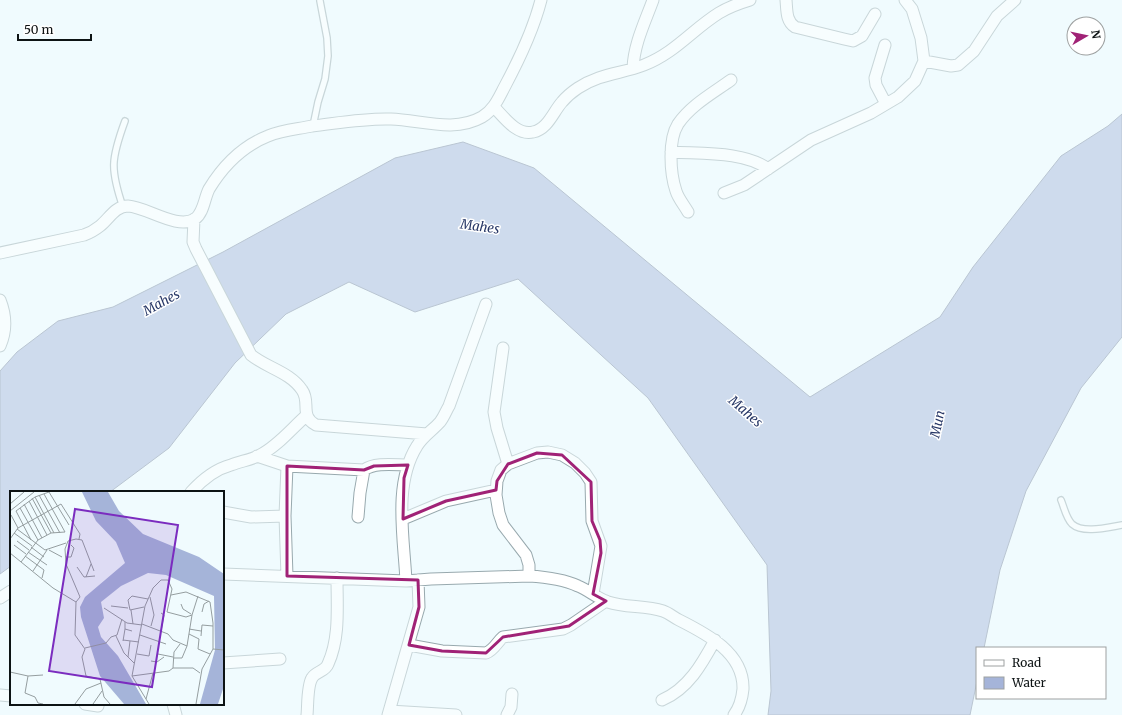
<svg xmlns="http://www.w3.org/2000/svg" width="1122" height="715" font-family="Merriweather,serif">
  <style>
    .water { fill: #a5b4d9; stroke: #77849e }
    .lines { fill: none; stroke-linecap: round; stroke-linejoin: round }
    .service-casing { stroke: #98a9ae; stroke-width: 8 }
    .minor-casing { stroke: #98a9ae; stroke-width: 13 }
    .service { stroke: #fff; stroke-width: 5.5 }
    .minor { stroke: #fff; stroke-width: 11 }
    .marked { fill: none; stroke: #a02276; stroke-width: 3; stroke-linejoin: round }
    .labels { text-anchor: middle; stroke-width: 3; stroke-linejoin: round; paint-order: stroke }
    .water-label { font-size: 13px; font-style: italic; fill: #273766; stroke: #fff }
    .inset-road { fill: none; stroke: #959ea0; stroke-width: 1 }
    .view { fill: #7b2cbf; fill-opacity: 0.15; stroke: #7b2cbf; stroke-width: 2 }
    .inset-edge { fill: none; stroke: #0d1314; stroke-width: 2 }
  </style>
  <rect width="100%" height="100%" fill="#f0fbfe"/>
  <!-- water -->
  <path class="water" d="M1122,114V337L1081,388L1026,491L1000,570L984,648H977V681L970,715H768L771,691L767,565L648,398L518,279L415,312L349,282L286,314L235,363L169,448L110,492H11V566L0,574V371L17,352L58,321L113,307L223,252L395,158L463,142L534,168L810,397L940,317L973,267L1061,156L1108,126Z"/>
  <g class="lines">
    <!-- service casing -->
    <g class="service-casing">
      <path id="service" d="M313,126L318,102L325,79L328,56L327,38L320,1
        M123,207C110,169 111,159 125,121
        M1061,500C1064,507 1066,518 1072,524C1083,534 1109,527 1122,525"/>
    </g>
    <!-- minor casing -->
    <g class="minor-casing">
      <path id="minor" d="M786,0C787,11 786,21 795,27L844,39L853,41L862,36L875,14
        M885,45L875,78L876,85L886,104
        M924,61L951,66L958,65L974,51L997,16L1015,0
        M633,68C634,44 645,22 653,0
        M494,107C504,117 517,136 533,132C548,129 553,112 562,102C567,96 572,92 578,88C601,73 621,74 644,65C675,53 693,29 719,13C729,7 740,3 750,0
        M671,152C700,154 745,151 768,169
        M724,193L744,185L811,140L871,113L898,97L915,81L924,61L921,38L912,9L905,0
        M688,212C684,205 678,198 676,191C670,173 668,140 678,124C691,105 713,93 731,80
        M194,219L193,242L196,249L251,355C267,368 290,372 302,390C311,402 299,416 316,425L427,434
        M0,253L84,235C90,233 95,230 100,226C109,219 115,206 128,206C147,207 177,230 195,219C204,212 204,199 209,189C223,166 243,146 268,136C282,130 298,129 312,126C338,123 365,118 391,119C421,120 454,133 482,117C494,110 499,97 505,86C520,58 533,31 541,0
        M0,300C6,315 7,330 0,346
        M503,348L494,412L497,428L508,464
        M257,456L287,466L364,470
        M191,492C201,481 216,469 231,465C241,461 251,460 260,455C278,446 292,428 307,415
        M223,512L251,517L285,516
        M358,517L360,493L364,470C375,462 395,465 408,465
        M403,519L446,501L496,490
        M223,574L406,581L431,579L529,576C545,577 563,579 578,586C588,590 597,598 608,602C626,608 645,605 663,611C669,613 673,617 679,620C707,634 744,653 743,689C742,699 740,707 734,715
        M287,576L285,516L287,466
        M529,576V565L526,555L503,525L499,513L496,495L497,481L501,470L508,464L537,453L548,452L562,455L575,463L585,473L591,482L592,521L601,546L593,594
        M406,581C404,538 393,484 417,446C423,436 433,430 440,422C444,417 446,411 449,406L486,304
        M0,598L11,591
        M409,645L442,651L486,653C494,650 497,642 503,637L563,629L571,625L606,601
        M223,663L280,659
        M0,695L11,696
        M662,700C688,689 702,664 715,640
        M85,704L98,706
        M173,704L176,715
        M389,711L456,715
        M307,715C308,706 307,686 312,678C316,671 325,672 328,664C340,638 337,607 337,578
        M388,715L419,607L418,580
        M507,715L511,707L512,694"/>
    </g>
    <!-- service -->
    <use href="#service" class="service"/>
    <!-- minor -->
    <use href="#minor" class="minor"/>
  </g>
  <!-- marked area -->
  <path d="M0 0H1122V715H0ZM537,453L562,455L591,482L592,521L600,540L601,553L593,594L606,601L569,626L503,637L486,653L442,651L409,645L419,607L418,580L287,576V466L364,470L374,466L408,465L404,478L403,519L446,501L496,490L497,481L508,464Z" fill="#f0fbfe" fill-opacity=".55" fill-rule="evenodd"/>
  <path class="marked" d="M537,453L562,455L591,482L592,521L600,540L601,553L593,594L606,601L569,626L503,637L486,653L442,651L409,645L419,607L418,580L287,576V466L364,470L374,466L408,465L404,478L403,519L446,501L496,490L497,481L508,464Z"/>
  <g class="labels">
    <!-- water labels -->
    <g class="water-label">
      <text transform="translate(480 226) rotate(8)" y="5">Mahes</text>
      <text transform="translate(161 302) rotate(-29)" y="5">Mahes</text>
      <text transform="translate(746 411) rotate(41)" y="5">Mahes</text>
      <text transform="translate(937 424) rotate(-78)" y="5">Mun</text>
    </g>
  </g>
  <!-- overview -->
  <g transform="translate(10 491)">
    <rect width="214" height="214" fill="#f0fbfe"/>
    <path d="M72,1H98L109,20L133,43L189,66L214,83V195L208,213H190L205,159L204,105L156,84L138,82L111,95L91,111L94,127L88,136L91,146L108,165L136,213H114L90,185L71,126L70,116L75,106L115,72L106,51L86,30Z" fill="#a5b4d9"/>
    <path class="inset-road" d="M39,1L59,34M29,4L50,42M25,6L44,42M22,7L41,42M19,10L37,44M0,13L14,1M14,13L32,47M10,17L28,49M0,20L24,1M1,24L8,37M7,38L35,59L56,52M4,42L22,55M0,48L8,37L51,13L70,43L69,48M21,49L6,20L25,6L39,1M7,50L19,59M4,54L16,63M21,56L34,66M39,59L52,66M18,61L37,74M0,62L43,97L66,111L65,144L75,158L72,166L76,185L90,188L94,206L100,213M15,65L34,79L32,87M56,66H61L64,57L61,54M11,71L28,49L41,42L55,41L34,3M67,76L74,86L85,85M23,80L37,59M76,86L81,73M161,104L176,101L200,111L203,132V158M140,106L144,124L141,135M66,111L70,106L56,73L55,58L58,50L66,48L72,49L84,80M171,113L173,118L181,123M101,115L118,117M134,116L120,119L118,109L122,105L138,108M94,117L117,132L132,134M121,119L123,133M192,121L194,113L199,110M182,124L188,105M115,131V138L122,140M132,133L158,143L163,149L177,155L182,124L176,126L157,121L162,98L158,89H151L143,97L135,115L122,185L139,213M179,138L191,140M151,140L154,124L151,122M179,143L189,148L188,158L200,163M130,144L156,153M106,145L114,162L124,172M191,145L192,134L203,135M113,149L129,151M113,150L115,138M75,157L96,152L101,146L107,144L112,128M127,163L139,165L141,154M148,163L163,166M118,166L120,150M163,167H172L177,155M141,170L147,171L154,166M163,177L164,161L170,153M0,181L18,185L33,184M18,185L15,202L25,206L28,212L33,213M122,185L159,180L163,177H183L190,182M136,208L143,182M65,213L76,198L91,192M83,213L92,200M186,213L192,178L203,158L214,159"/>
    <path class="view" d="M65,18L168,34L142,196L39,180Z"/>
    <rect width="214" height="214" class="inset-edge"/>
  </g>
  <!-- legend -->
  <rect x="976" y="647" width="130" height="52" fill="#ffffff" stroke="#9ea1a1"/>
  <rect x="984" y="660" width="20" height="6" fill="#ffffff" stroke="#9ea1a1"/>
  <text x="1012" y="667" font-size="12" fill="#0d1314">Road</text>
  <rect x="984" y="677" width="20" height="12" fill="#a5b4d9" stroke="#9ea1a1"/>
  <text x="1012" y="687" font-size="12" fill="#0d1314">Water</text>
  <!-- north arrow -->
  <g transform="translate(1086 36) rotate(81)"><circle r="19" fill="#ffffff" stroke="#9ea1a1"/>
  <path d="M0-3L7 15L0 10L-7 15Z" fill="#a02276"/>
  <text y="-6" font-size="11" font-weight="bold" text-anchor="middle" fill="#0d1314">N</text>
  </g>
  <!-- scale -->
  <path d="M18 34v6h73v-6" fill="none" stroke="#0d1314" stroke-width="2"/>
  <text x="24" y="34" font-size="12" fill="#0d1314" stroke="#ffffff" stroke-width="3" paint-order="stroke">50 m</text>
</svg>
